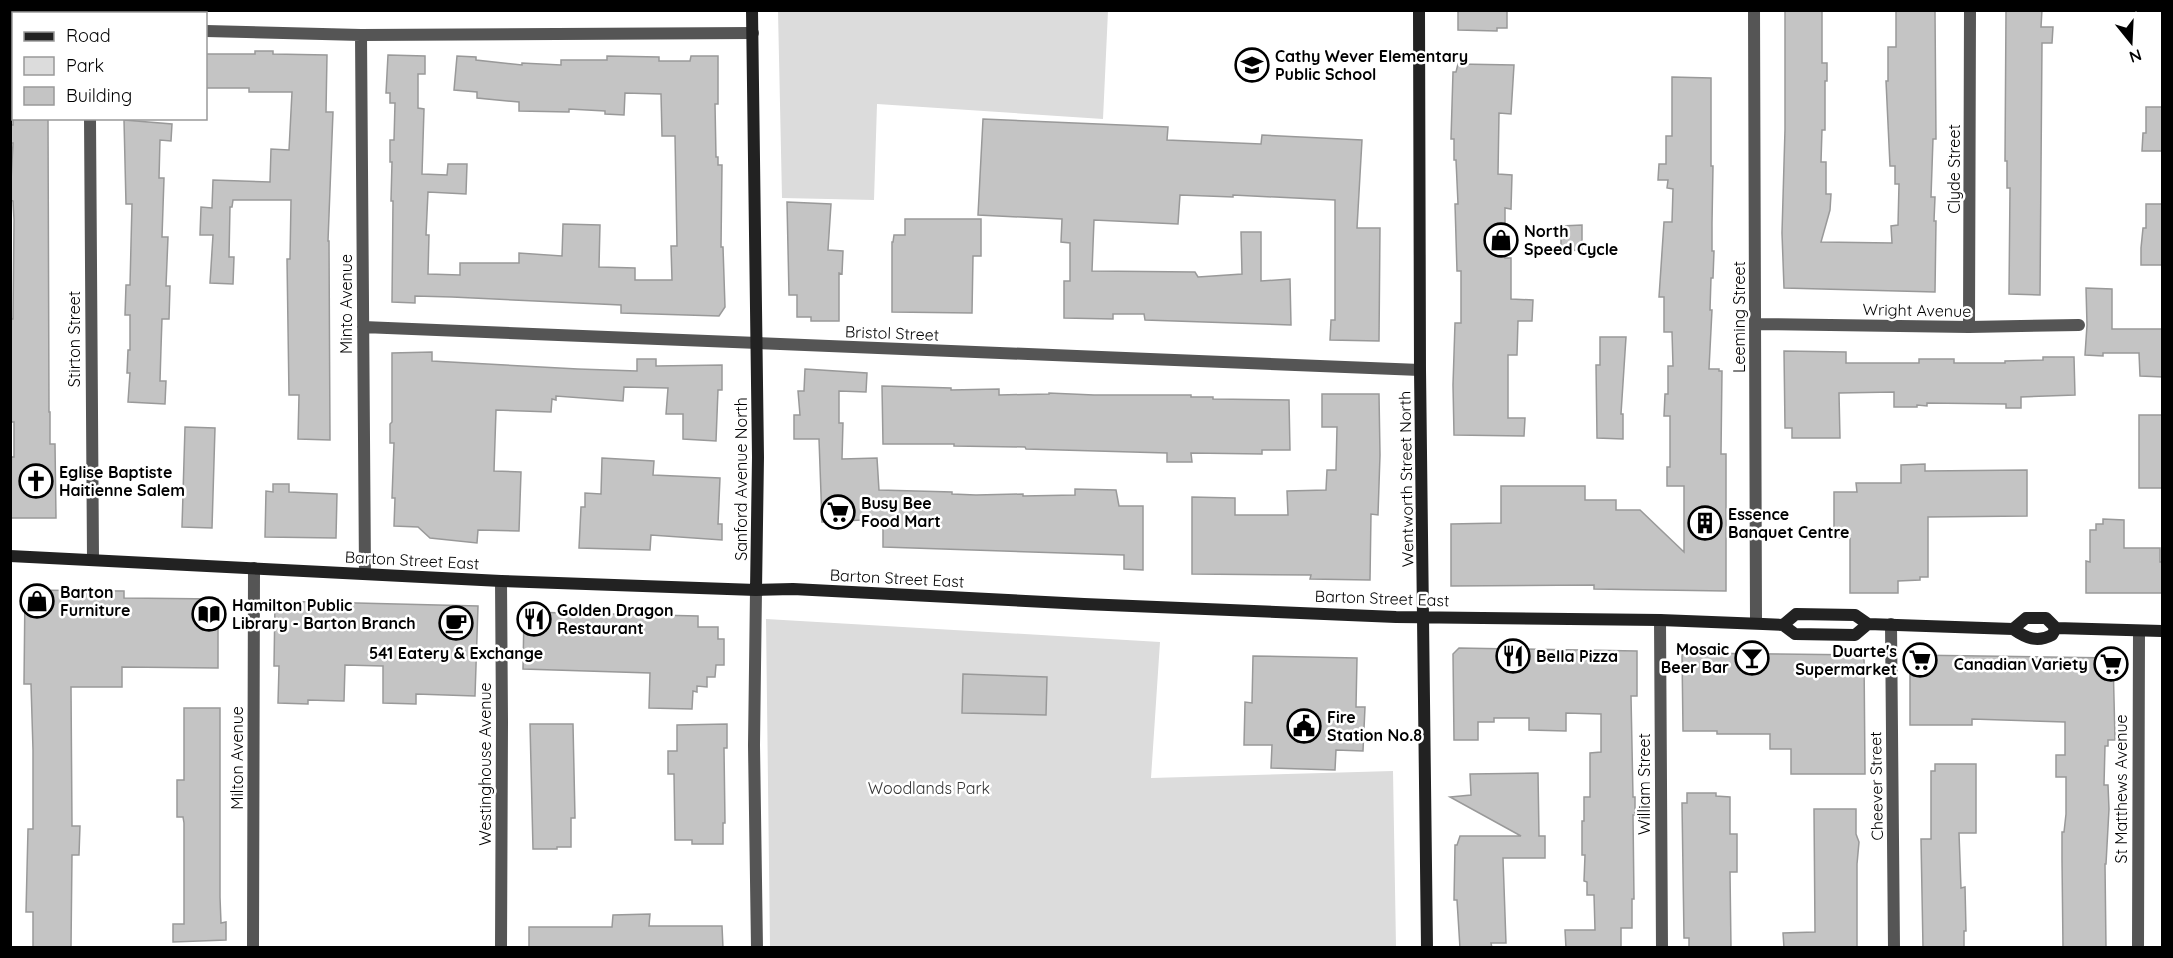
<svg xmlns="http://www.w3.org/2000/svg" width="2173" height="958" font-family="Quicksand,sans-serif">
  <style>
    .green { fill: #dcdcdc }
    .building { fill: #c4c4c4; stroke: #999; stroke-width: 1.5 }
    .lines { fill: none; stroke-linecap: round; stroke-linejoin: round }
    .street { stroke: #555; stroke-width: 12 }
    .secondary { stroke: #222; stroke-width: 12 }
    .labels { text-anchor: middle; stroke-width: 5; stroke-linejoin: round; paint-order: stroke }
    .poi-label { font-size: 16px; font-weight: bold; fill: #000; stroke: #fff; text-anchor: start }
    .street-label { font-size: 16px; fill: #000; stroke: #fff }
    .park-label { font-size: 16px; fill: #333; stroke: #fff }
  </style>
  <rect width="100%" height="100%" fill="#fff"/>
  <!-- green -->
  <path class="green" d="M778,11H1108L1103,119L877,104L874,200L782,198Z
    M766,619L1160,642L1151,778L1393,771L1396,947H770Z"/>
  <!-- building -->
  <path class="building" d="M1458,10L1507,11V28H1497V31L1458,30Z
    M1785,10H1822V63H1827V81H1825V130H1822L1821,162H1826V194H1831L1830,210L1821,242L1892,243L1891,226L1898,225L1899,184H1895V166H1890L1886,81H1888V47H1896V10H1935L1936,139H1933L1931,197H1935L1934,221H1936L1935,292L1784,288L1782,233L1785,129Z
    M2006,10H2042L2041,27H2053L2052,43H2042L2040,295L2009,294L2010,188H2007V161H2005Z
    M255,51H273V54L327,55L326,112H333L328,241H329L330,440L298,439L299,395H289L287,259H290L291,200H233L232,207H230L229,257H234L233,284L210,283L213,235H200L201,207L212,208L213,180L270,182L271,149L289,150L292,92H249V88H206V54H255Z
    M388,55L425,56V74H418V108L424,109L422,174L447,175L448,164H467L466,194L428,192L426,235H429L428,274L460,275V263H519V253L562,256L563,224L600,225L599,267L635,268V280H672L671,246H677L675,136H662L661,94L625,93L624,115L605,114V111L569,109V112L519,111V102L477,98V92L454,90L457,56L476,57V60L522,65V63L561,65V60H607V56L659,57V61H690L691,56H718V104H715L716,157H718V165H722L721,247H723L725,307L719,316L621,313V305L452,297L415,296V303L392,302L393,201H391L392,162H390V140H394L395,103H390V93H386Z
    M1458,64L1514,65L1511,114L1499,113L1498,174L1512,175L1511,209L1505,208V258H1511V299L1533,300L1532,321H1518L1517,355H1508V418H1525L1524,436L1454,435L1453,385L1455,323H1461V271H1457L1455,204H1458L1456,160H1454V139H1451L1453,72H1456Z
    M1672,77L1711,78V166H1713L1712,223V251H1714L1713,278H1711L1710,310H1712L1709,369H1719V371H1722L1721,454H1726V591L1594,589V585L1451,586V524L1501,523V486H1585V500H1616V510H1640L1684,552V486H1667V467H1670V416H1664L1665,394H1668V366H1673L1672,332H1664V297H1659L1664,222H1672L1673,189L1667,188L1668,180H1658L1659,164H1666V136H1672Z
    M2146,107H2163V151H2142L2143,133H2146Z
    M13,118H48L49,412H50V444H55L56,518H10V457H14V422H10V319H13L14,220L13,201L10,200L13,143H10V125H13Z
    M983,119L1168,127L1167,140L1261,144L1262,135L1362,140L1357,228H1380L1379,341L1330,340L1331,320H1335V200L1233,195V197L1180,195L1178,224L1094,220L1092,271L1195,272L1198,277L1242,274L1241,232H1261V281L1290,279L1291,325L1145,320L1144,314H1113V319L1064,318V281H1070V243L1061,242L1062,219L978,215Z
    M124,120L172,124L171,141L160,140L159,178H164L162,237H168L166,286H170L169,319H162L161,348L160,381H166L165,404L128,402L130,373H127L128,350H130V315H125L126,285H130L132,204H126Z
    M787,202L831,204L828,250L843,251L842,274L839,273V321H811V317H797V295H789Z
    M2146,204H2163V265H2141V248L2143,228H2146Z
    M905,219H981V256H973L972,313L892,312V242H893L894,235H905Z
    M1582,225V250L1561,251V226Z
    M2086,288L2112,289V329H2163V377L2140,376L2139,353H2103V356L2085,355L2087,325Z
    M1600,337H1626L1621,414H1623V439L1597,438L1596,365H1600Z
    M1784,351L1846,352V363H1919V359H1954V363H2005V361L2043,360V357H2074L2075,395L2021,397V408H2006V404L1927,403V406L1917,405V407H1894V392L1839,393L1840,438H1792V428H1785Z
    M432,352V361L578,369L637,371V359H656V366L722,365V390H718L716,441L683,439V414H666L668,388L624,387L623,401L556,396V400L552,399L551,412L496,410L494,471L521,472L519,531L478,530L477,543L430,538L418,527L394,526L395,498H392L394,443H390V424L392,422V353Z
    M805,369L867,373L866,392L839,391V423H843L842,459L877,458L879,490L952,492V494L976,495L1023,494V496L1075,495V489L1116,490L1119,506H1143V570L1124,569V555L883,547V519L822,522L819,439H794V415H800L798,391H804Z
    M882,386L951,388V390L999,389V395L1049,394V393L1094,395H1191V397H1213V399L1289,400L1290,450H1262V454L1191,453L1192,462H1167V453L1026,449L1025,447L954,446V444H883Z
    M1322,394H1379L1380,455L1378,515L1371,514L1370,580L1310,579L1311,575L1192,574V497L1235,498V515H1288L1287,491L1326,490L1327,470H1336L1337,427H1322Z
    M2139,415H2163V488H2139Z
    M185,427L215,428L212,528L182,527Z
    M602,458L654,461L653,475L720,478L718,524H722V540L651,535L650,550L579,548L581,507H585V493L601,494Z
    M1925,464V471L2027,470V516L1928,517V577H1920V580L1898,581V593H1850V538H1834V492H1857L1856,483H1901V465Z
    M273,484H289V492L337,494L336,538L265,537L266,491L273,492Z
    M2103,519L2124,520V548H2160V562H2163V593H2086V561L2090,562V530H2096V524H2103Z
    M25,590L124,591V598L218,599V668L122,667V687H71L72,826H80L79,855H72L71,948H33V912H26L28,829H33V750L31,684H24Z
    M275,601L478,606L475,696L416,694V704L383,703V666L345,665L344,701L308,700V704L278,703L279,666H274Z
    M524,612L698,616V627H718V639H724V665H716L715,677H707V687L697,686V692L693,691L692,709L649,708L650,673L523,669Z
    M1459,648L1637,651V696H1631L1633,797H1635V815H1633L1634,899H1632V928H1621V948H1566L1565,930H1595L1594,895H1587V882L1584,881L1585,855H1582V821H1584V797H1590V753L1601,752V714L1566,713V731L1529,730V718H1494V722H1478V740H1454L1453,654Z
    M1682,653L1864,655L1865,774H1791V749H1770V734H1717V731H1683Z
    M1910,655L2113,658L2115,740H2108V746H2105L2104,785H2108L2109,809L2106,864H2105L2106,948H2063L2062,860V832H2064L2066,814V777H2056V755H2065V722L1972,719V725H1910Z
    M1253,656L1357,658L1356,707H1365L1363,751L1336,750L1335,770L1271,768L1272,745H1244L1245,702L1252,703Z
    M963,674L1047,677L1046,715L962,713Z
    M184,708H220V897L221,923L226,922V940L173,942V924H184V823L183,817H177V780H184Z
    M530,724H573L575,818H571V847H557V849H533Z
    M727,724V748H724L725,823H723V844H692V840H675L674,774H668V751H677V725Z
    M1935,764H1976V833H1959L1961,888L1965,887L1966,931H1964V948H1923L1921,839H1931V771H1935Z
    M1538,773L1539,836H1545V858H1503L1506,943H1491L1492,948H1460L1457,900H1454L1455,845H1457L1460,836H1521L1450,797L1471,795L1470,774Z
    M1687,793H1716V796L1730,797V834H1737V872H1730L1731,948H1689V938H1684L1682,803H1687Z
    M1814,809H1856V834L1859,842L1857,864V948H1784L1783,933L1815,932Z
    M650,914L649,926H722L723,948H529V927H612L613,915Z"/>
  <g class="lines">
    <!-- street -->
    <path class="street" d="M89,10V14
      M1754,10L1756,623
      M206,31L361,35L753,33
      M361,35L365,573
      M90,118L93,559
      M1755,324L1969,327L2079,325
      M363,327L1420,370
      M1969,327L1970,10
      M501,581L502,722L501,948
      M756,590L754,745L757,948
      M1660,620L1662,948
      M1891,624L1894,948
      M253,948L254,568
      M2138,948L2139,631"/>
    <!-- secondary -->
    <path class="secondary" d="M752,10L758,457L756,590
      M1419,10L1420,370L1427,948
      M10,556L501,581L756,590L793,589L1084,604L1396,617L1660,620L1763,624L1783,625L1795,634L1855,635L1868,624
      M1783,625L1796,614L1855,615L1868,624L2013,629C2026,638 2037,643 2052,635L2056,628
      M2013,629L2026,618H2046L2056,628L2162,631"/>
  </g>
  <!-- icons -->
  <defs>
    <g id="school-ring" transform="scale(1.725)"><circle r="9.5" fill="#fff" stroke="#000" stroke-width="1.5"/><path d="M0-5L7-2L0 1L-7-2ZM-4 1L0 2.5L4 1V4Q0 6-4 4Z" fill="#000"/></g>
    <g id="shop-ring" transform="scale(1.725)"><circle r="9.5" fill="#fff" stroke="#000" stroke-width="1.5"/><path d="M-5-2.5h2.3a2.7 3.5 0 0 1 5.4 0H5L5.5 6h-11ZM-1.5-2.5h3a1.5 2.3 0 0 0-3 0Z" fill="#000"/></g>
    <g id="church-ring" transform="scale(1.725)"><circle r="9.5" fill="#fff" stroke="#000" stroke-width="1.5"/><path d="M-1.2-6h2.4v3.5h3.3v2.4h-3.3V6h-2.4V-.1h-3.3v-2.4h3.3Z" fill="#000"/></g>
    <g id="supermarket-ring" transform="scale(1.725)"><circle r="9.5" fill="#fff" stroke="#000" stroke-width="1.5"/><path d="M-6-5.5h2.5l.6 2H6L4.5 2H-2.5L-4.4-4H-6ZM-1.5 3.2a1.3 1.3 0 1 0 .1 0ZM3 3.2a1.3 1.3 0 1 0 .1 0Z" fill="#000"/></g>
    <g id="building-ring" transform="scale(1.725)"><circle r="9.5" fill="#fff" stroke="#000" stroke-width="1.5"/><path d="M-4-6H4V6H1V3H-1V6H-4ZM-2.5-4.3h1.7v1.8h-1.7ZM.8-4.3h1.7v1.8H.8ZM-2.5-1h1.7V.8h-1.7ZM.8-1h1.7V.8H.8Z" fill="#000"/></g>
    <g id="library-ring" transform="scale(1.725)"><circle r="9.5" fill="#fff" stroke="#000" stroke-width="1.5"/><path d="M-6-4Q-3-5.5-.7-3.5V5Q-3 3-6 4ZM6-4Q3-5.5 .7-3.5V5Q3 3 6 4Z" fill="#000"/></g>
    <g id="restaurant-ring" transform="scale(1.725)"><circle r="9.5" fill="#fff" stroke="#000" stroke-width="1.5"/><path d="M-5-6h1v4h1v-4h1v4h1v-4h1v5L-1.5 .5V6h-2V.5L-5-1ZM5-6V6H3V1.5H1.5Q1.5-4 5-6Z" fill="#000"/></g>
    <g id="cafe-ring" transform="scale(1.725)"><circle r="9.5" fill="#fff" stroke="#000" stroke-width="1.5"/><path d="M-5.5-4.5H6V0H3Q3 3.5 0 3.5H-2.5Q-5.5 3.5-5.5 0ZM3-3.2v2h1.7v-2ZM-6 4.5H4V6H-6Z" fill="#000"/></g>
    <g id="bar-ring" transform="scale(1.725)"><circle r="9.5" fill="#fff" stroke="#000" stroke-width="1.5"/><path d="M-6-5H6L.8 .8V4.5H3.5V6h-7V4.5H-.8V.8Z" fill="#000"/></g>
    <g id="civic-ring" transform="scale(1.725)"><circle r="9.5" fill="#fff" stroke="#000" stroke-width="1.5"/><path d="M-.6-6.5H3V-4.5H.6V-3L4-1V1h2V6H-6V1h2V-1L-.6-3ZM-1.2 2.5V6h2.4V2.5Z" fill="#000"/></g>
  </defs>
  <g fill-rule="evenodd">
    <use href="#school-ring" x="1252" y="65"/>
    <use href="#shop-ring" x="1501" y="240"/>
    <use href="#church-ring" x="36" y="481"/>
    <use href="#supermarket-ring" x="838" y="512"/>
    <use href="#building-ring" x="1705" y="523"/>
    <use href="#shop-ring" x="37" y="601"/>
    <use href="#library-ring" x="209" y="614"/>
    <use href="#restaurant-ring" x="534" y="619"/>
    <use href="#cafe-ring" x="456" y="623"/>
    <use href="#restaurant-ring" x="1513" y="656"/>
    <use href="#bar-ring" x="1752" y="658"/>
    <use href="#supermarket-ring" x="1920" y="660"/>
    <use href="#supermarket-ring" x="2111" y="664"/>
    <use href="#civic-ring" x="1304" y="726"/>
  </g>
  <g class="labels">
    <!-- poi labels -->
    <g class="poi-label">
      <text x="1275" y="62">Cathy Wever Elementary<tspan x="1275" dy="18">Public School</tspan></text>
      <text x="1524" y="237">North<tspan x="1524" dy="18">Speed Cycle</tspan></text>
      <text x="59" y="478">Eglise Baptiste<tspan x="59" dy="18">Haitienne Salem</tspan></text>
      <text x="861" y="509">Busy Bee<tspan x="861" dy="18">Food Mart</tspan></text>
      <text x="1728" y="520">Essence<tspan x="1728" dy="18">Banquet Centre</tspan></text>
      <text x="60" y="598">Barton<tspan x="60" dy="18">Furniture</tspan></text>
      <text x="232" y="611">Hamilton Public<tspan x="232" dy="18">Library - Barton Branch</tspan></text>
      <text x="557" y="616">Golden Dragon<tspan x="557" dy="18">Restaurant</tspan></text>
      <text x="1729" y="655" text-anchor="end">Mosaic<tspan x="1729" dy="18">Beer Bar</tspan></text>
      <text x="1897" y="657" text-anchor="end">Duarte's<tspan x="1897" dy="18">Supermarket</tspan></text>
      <text x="456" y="659" text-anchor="middle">541 Eatery &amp; Exchange</text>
      <text x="1536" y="662">Bella Pizza</text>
      <text x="2088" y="670" text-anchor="end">Canadian Variety</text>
      <text x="1327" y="723">Fire<tspan x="1327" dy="18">Station No.8</tspan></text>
    </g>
    <!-- street labels -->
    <g class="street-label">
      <text transform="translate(1954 169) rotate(-90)" y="6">Clyde Street</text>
      <text transform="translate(346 304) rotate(-90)" y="6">Minto Avenue</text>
      <text transform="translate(1917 310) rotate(1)" y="6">Wright Avenue</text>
      <text transform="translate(1739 317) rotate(-90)" y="6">Leeming Street</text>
      <text transform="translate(892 333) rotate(2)" y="6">Bristol Street</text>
      <text transform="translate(74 339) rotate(-90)" y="6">Stirton Street</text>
      <text transform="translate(741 479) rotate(-90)" y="6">Sanford Avenue North</text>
      <text transform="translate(1406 479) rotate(-91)" y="6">Wentworth Street North</text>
      <text transform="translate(412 560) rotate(3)" y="6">Barton Street East</text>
      <text transform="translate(897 578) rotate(3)" y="6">Barton Street East</text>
      <text transform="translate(1382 598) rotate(2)" y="6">Barton Street East</text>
      <text transform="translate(237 758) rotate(-90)" y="6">Milton Avenue</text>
      <text transform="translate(485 764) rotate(-90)" y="6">Westinghouse Avenue</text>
      <text transform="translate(1644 784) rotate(-90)" y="6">William Street</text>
      <text transform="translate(1876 786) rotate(-91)" y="6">Cheever Street</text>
      <text transform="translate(2121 789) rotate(-90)" y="6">St Matthews Avenue</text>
    </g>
    <!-- park labels -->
    <g class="park-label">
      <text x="929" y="794">Woodlands Park</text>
    </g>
  </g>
  <!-- border -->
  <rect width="2173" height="958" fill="none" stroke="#000000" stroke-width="24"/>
  <!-- legend -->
  <rect x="12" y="12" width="195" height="108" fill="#ffffff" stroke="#999999" stroke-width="1.5"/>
  <rect x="24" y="32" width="30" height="9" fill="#222222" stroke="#999999" stroke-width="1.5"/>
  <text x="66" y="42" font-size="18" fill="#000000">Road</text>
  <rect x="24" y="57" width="30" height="18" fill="#dcdcdc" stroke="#999999" stroke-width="1.5"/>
  <text x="66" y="72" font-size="18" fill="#000000">Park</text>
  <rect x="24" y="87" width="30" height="18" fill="#c4c4c4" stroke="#999999" stroke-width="1.5"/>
  <text x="66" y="102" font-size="18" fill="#000000">Building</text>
  <!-- north arrow -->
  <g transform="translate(2131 42) rotate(162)" stroke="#ffffff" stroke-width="4.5" paint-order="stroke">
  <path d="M0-4.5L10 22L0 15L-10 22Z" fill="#000000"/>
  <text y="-9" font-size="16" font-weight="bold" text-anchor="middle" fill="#000000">N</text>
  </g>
</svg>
